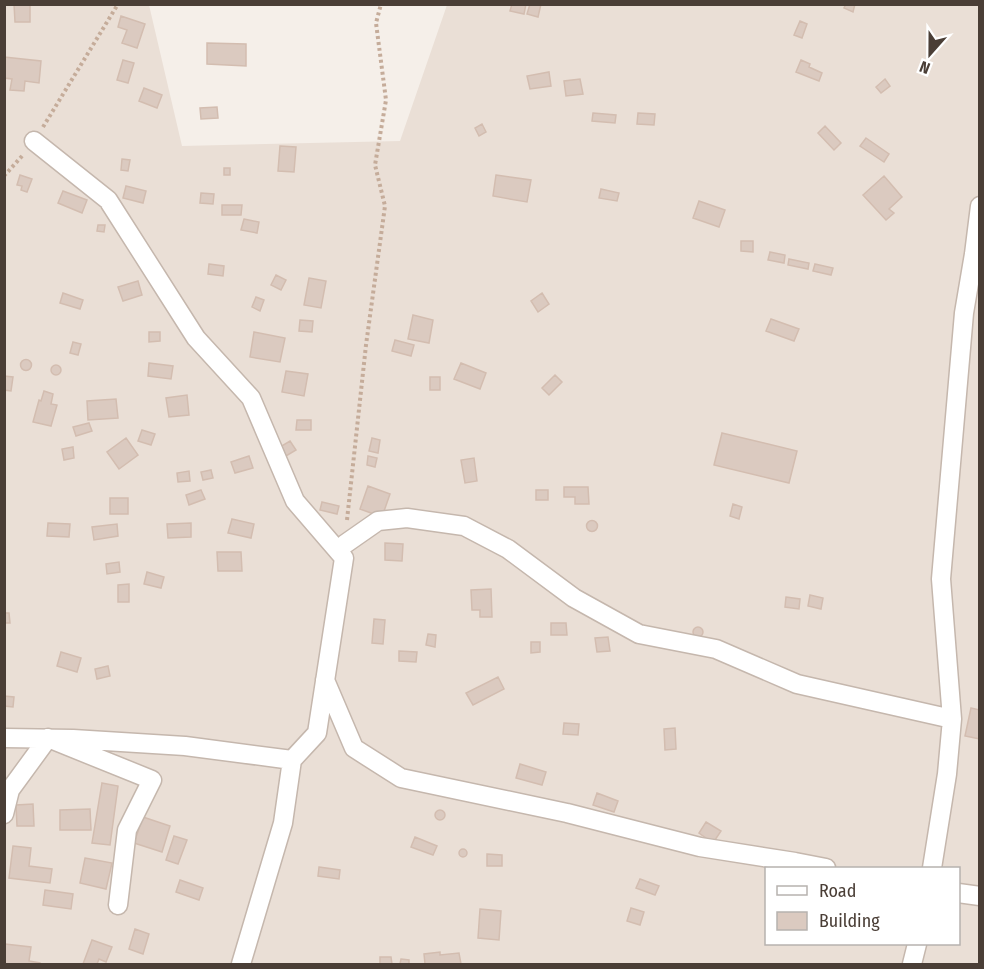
<svg xmlns="http://www.w3.org/2000/svg" width="984" height="969" font-family="'Fira Sans Condensed',sans-serif">
  <style>
    .residential { fill: #eadfd6; fill-rule: evenodd }
    .building { fill: #dbcac0; stroke: #d3bdb0; stroke-width: 1.5 }
    .lines { fill: none; stroke-linecap: round; stroke-linejoin: round }
    .minor-casing { stroke: #c5b7ad; stroke-width: 21 }
    .path { stroke: #c5ac9a; stroke-width: 4; stroke-dasharray: 3 3; stroke-linecap: butt }
    .minor { stroke: #fff; stroke-width: 18 }
  </style>
  <rect width="100%" height="100%" fill="#f5efe9"/>
  <!-- residential -->
  <path class="residential" d="M5,5H149L182,146L400,141L447,5H979V964H5ZM766,868H958V944H766Z"/>
  <!-- building -->
  <path class="building" d="M14,4H30V22H15Z
    M512,4H526L524,14L510,11Z
    M530,4H541L538,17L527,14Z
    M846,4H855L853,12L844,8Z
    M121,16L145,24L137,48L122,43L127,30L118,27Z
    M800,21L807,24L802,38L794,35Z
    M207,43L246,44V66L207,64Z
    M4,57L41,61L39,83L25,81L24,91L10,90L12,79L4,78Z
    M123,60L134,63L128,83L117,80Z
    M801,60L810,64L809,67L822,73L819,81L796,72Z
    M549,72L551,86L530,89L527,76Z
    M580,79L583,94L566,96L564,81Z
    M885,79L890,86L881,93L876,87Z
    M144,88L162,95L157,108L139,101Z
    M217,107L218,118L201,119L200,108Z
    M593,113L616,115L615,123L592,121Z
    M638,113L655,114L654,125L637,124Z
    M482,124L486,132L479,136L475,128Z
    M825,126L841,143L834,150L818,133Z
    M866,138L889,154L884,162L860,146Z
    M280,146L296,147L294,172L278,171Z
    M122,159L130,160L128,171L121,170Z
    M224,168H230V175H224Z
    M20,175L32,179L27,192L21,190L22,186L17,185Z
    M496,175L531,180L527,202L493,196Z
    M884,176L902,197L889,209L894,213L886,220L863,195Z
    M126,186L146,191L143,203L123,198Z
    M601,189L619,193L617,201L599,198Z
    M63,191L87,200L82,213L58,203Z
    M201,193L214,194L213,204L200,203Z
    M699,201L725,210L719,227L693,218Z
    M222,205H242L241,215H222Z
    M244,219L259,222L257,233L241,230Z
    M98,225H105L104,232L97,231Z
    M741,241H753V252L741,251Z
    M770,252L785,255L784,263L768,260Z
    M789,259L809,263L808,269L788,265Z
    M209,264L224,266L223,276L208,274Z
    M815,264L833,268L831,275L813,271Z
    M276,275L286,280L281,290L271,285Z
    M309,278L326,281L321,308L304,305Z
    M138,281L142,295L123,301L118,287Z
    M63,293L83,300L80,309L60,303Z
    M542,293L549,304L538,312L531,301Z
    M256,297L264,300L260,311L252,307Z
    M413,315L433,320L429,343L408,339Z
    M771,319L799,329L794,341L766,331Z
    M300,320L313,321L312,332L299,331Z
    M149,332H160V341L149,342Z
    M254,332L285,338L280,362L250,357Z
    M395,340L414,345L411,356L392,351Z
    M73,342L81,344L78,355L70,353Z
    M20.5 365a5.5 5.5 0 1 1 11 0a5.5 5.5 0 1 1-11 0Z
    M149,363L173,366L171,379L148,376Z
    M461,363L486,373L480,389L454,379Z
    M51 370a5 5 0 1 1 10 0a5 5 0 1 1-10 0Z
    M286,371L308,374L304,396L282,392Z
    M555,375L562,382L549,395L542,388Z
    M4,376L13,377L11,391L4,390Z
    M430,377H440V390H430Z
    M44,391L53,394L51,404L57,405L51,426L33,422L39,400L41,401Z
    M187,395L189,415L169,417L166,398Z
    M116,399L118,418L88,420L87,401Z
    M297,420H311V430H296Z
    M89,423L92,431L76,436L73,427Z
    M142,430L155,434L151,445L138,441Z
    M722,433L797,451L789,483L714,465Z
    M126,438L138,455L119,469L107,452Z
    M372,438L380,440L378,453L369,451Z
    M290,441L296,450L286,456L280,447Z
    M73,447L74,458L64,460L62,449Z
    M249,456L253,468L235,473L231,462Z
    M368,456L377,458L375,467L367,465Z
    M474,458L477,481L465,483L461,460Z
    M211,470L213,478L203,480L201,472Z
    M189,471L190,481L178,482L177,473Z
    M368,486L390,494L382,517L360,509Z
    M564,487H588L589,504H575V497H564Z
    M201,490L205,499L189,505L186,495Z
    M536,490H548V500H536Z
    M110,498H128V514H110Z
    M322,502L339,506L337,514L320,510Z
    M733,504L742,507L739,519L730,516Z
    M232,519L254,524L251,538L228,533Z
    M586.5 526a5.5 5.5 0 1 1 11 0a5.5 5.5 0 1 1-11 0Z
    M48,523L70,524L69,537L47,536Z
    M191,523V537L168,538L167,524Z
    M117,524L118,536L94,540L92,527Z
    M385,543L403,544L402,561L385,560Z
    M217,552H241L242,571H218Z
    M119,562L120,572L107,574L106,564Z
    M147,572L164,577L161,588L144,584Z
    M129,584V602H118V585Z
    M491,589L492,617H480V610H472L471,590Z
    M810,595L823,598L821,609L808,606Z
    M786,597L800,599L799,609L785,607Z
    M4,613H9L10,623H4Z
    M374,619L385,620L383,644L372,643Z
    M551,623H566L567,635H551Z
    M693 632a5 5 0 1 1 10 0a5 5 0 1 1-10 0Z
    M428,634L436,635L435,647L426,645Z
    M608,637L610,651L597,652L595,638Z
    M531,642H540V652L531,653Z
    M399,651L417,652L416,662L399,661Z
    M61,652L81,658L77,672L57,666Z
    M108,666L110,676L97,679L95,669Z
    M498,677L504,689L473,705L466,693Z
    M4,696L14,697L13,707L4,706Z
    M971,708L980,710V739L965,736Z
    M564,723L579,724L578,735L563,734Z
    M675,728L676,749L665,750L664,729Z
    M520,764L546,772L542,785L516,778Z
    M102,783L118,786L110,845L92,843Z
    M597,793L618,801L614,812L593,805Z
    M33,804L34,826H17L16,805Z
    M90,809L91,830H60V810Z
    M435 815a5 5 0 1 1 10 0a5 5 0 1 1-10 0Z
    M143,817L170,826L162,852L134,843Z
    M706,822L721,831L713,843L699,833Z
    M174,836L187,840L178,864L166,860Z
    M415,837L437,846L433,855L411,847Z
    M13,846L31,848L29,866L52,869L50,883L9,878Z
    M459 853a4 4 0 1 1 8 0a4 4 0 1 1-8 0Z
    M487,854L502,855V866H487Z
    M85,858L112,863L106,889L80,883Z
    M319,867L340,870L339,879L318,876Z
    M640,879L659,886L655,895L636,888Z
    M180,880L203,888L199,900L176,892Z
    M45,890L73,894L71,909L43,905Z
    M631,908L644,912L640,925L627,921Z
    M480,909L501,911L499,940L478,938Z
    M135,929L149,934L143,954L129,949Z
    M92,940L112,947L106,962L99,959L97,964H83Z
    M5,944L31,947L29,961L40,963V964H4Z
    M440,952V955L459,953L461,964H425L424,954Z
    M380,957H391L392,964H380Z
    M401,959L409,960V964H400Z"/>
  <g class="lines">
    <!-- minor casing -->
    <g class="minor-casing">
      <path id="minor" d="M34,141L108,200L196,338L251,398L295,501L344,558L317,733L292,760L283,823L241,964
        M345,544L378,521L407,518L464,526L508,549L574,598L639,634L716,649L797,684L952,719
        M325,680L354,748L401,778L567,813L700,847L795,862L826,868
        M4,738L73,739L185,746L292,760
        M4,814L10,790L48,738L152,780L127,830L118,905
        M932,868L947,774L952,719L941,579L964,313L974,254L980,206
        M958,893L980,896
        M912,964L917,944"/>
    </g>
    <!-- path -->
    <path class="path" d="M43,127L118,4
      M4,176L23,155
      M347,520L366,345L385,206L375,165L386,100L376,23L381,4"/>
    <!-- minor -->
    <use href="#minor" class="minor"/>
  </g>
  <!-- border -->
  <rect width="984" height="969" fill="none" stroke="#4a3e36" stroke-width="12"/>
  <!-- legend -->
  <rect x="765" y="867" width="195" height="78" fill="#ffffff" stroke="#b7b2af" stroke-width="1.5"/>
  <rect x="777" y="886" width="30" height="9" fill="#ffffff" stroke="#b7b2af" stroke-width="1.5"/>
  <text x="819" y="897" font-size="18" fill="#4a3e36">Road</text>
  <rect x="777" y="912" width="30" height="18" fill="#dbcac0" stroke="#b7b2af" stroke-width="1.5"/>
  <text x="819" y="927" font-size="18" fill="#4a3e36">Building</text>
  <!-- north arrow -->
  <g transform="translate(930 54) rotate(201)" stroke="#ffffff" stroke-width="4.5" paint-order="stroke">
  <path d="M0-4.5L10 22L0 15L-10 22Z" fill="#4a3e36"/>
  <text y="-9" font-size="16" font-weight="bold" text-anchor="middle" fill="#4a3e36">N</text>
  </g>
</svg>
